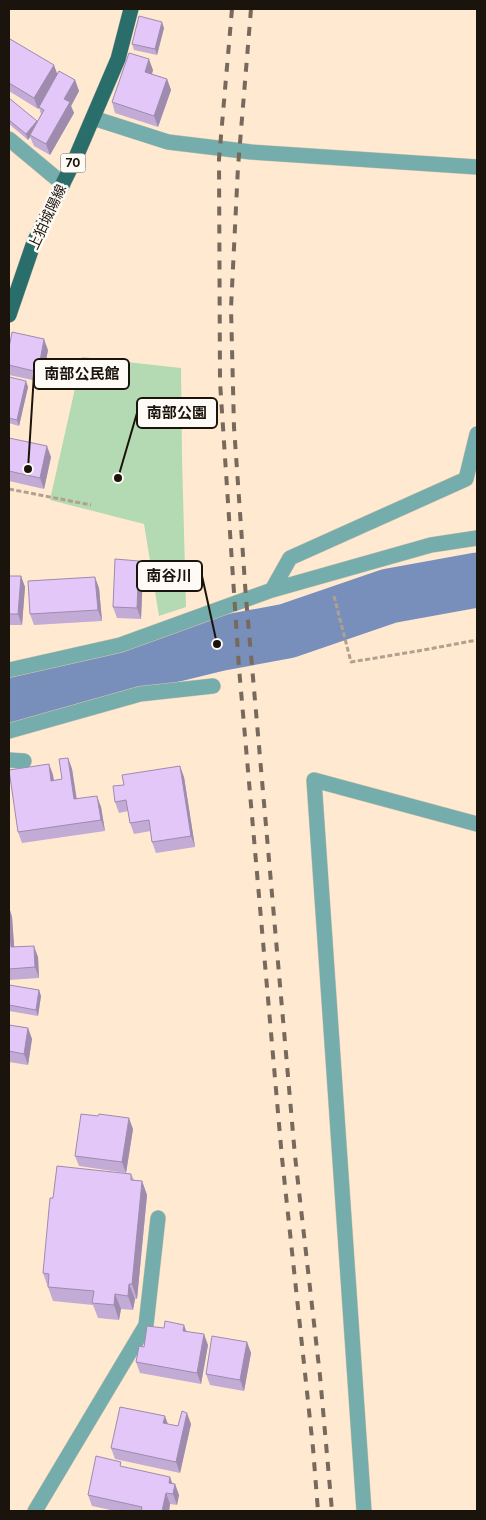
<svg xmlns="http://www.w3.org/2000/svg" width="486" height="1520" font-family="Inter,'Noto Sans JP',sans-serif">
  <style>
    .green { fill: #b4dab3 }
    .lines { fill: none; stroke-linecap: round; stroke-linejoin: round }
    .river { stroke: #788ebb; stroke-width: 55 }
    .street-casing { stroke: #dbc7b1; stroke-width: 16 }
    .primary-casing { stroke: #dbc7b1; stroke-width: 16 }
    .path { stroke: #b1a08e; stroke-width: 3; stroke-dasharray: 5 2.5; stroke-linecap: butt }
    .street { stroke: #74adab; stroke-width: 15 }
    .primary { stroke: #2a6e6c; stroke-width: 15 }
    .rail { stroke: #776a5c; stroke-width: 4; stroke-dasharray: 9 9; stroke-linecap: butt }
    .wall { fill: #c2abd5 }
    .shaded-wall { fill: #9e8bae }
    .building { fill: #e2c7f8; stroke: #9e8bae }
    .labels { text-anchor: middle; stroke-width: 5; stroke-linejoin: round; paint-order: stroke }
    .shield { fill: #fefaf5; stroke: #5f5952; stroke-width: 1 }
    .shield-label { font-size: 12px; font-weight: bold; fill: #1b140c }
    .street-label { font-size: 14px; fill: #1b140c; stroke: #fefaf5 }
    .leader { fill: none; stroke: #1b140c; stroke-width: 2 }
    .callout-dot { fill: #1b140c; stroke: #fefaf5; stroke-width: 2 }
    .callout { fill: #fefaf5; stroke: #1b140c; stroke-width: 2 }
    .callout-label { font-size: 15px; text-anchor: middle; font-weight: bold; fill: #1b140c }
  </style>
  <rect width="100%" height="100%" fill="#ffe9d1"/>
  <!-- green -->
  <path class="green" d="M82,357L181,368L182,457L186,607L159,616L144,524L50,500Z"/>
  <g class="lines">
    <!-- river -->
    <path class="river" d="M9,700L87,681L160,658L217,644L287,631L389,596L477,580"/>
    <!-- street casing -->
    <g class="street-casing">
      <path id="street" d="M93,118L168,142L251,152L477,167
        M9,139L63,184
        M272,590L290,558L466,479L477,434
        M9,670L120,645L272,590L431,545L477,538
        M9,731L140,694L213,686
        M9,760L24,761
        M35,1511L146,1325L158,1218
        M364,1511L314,780L477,824"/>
    </g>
    <!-- primary casing -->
    <g class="primary-casing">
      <path id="primary" d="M9,315L34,242L76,157L118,59L131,9"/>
    </g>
    <!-- path -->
    <path class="path" d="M9,489L91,505
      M334,596L351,662L418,651L477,640"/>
    <!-- street -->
    <use href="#street" class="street"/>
    <!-- primary -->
    <use href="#primary" class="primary"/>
    <!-- rail -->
    <path class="rail" d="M232,9L219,159L220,382L239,668L282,1158L313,1448L318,1511
      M251,9L238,167L231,308L234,427L246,598L295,1156L320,1376L332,1511"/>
  </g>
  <!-- wall -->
  <path class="wall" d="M164,28L157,55L134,50L132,44Z
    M9,41L57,73L75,80L79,91L71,106L74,113L50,155L34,146L30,137L28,140L9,124V98L37,122L41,114L39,108L38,109L9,91Z
    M153,70L152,74L167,79L171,90L158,127L115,113L112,102Z
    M9,348L48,350L42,382L9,375Z
    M9,377L28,387L19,426L9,423Z
    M9,438L51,457L44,489L9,481Z
    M139,561L143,572L141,619L117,618L113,607Z
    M9,576H21L25,587L22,625H9Z
    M99,588L102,621L34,625L30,614Z
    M68,758L72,769L77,799L101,807L105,831L22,843L18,832L49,764L53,775L54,780L62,779Z
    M184,777L195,847L156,853L152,842L151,831L134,834L130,823L128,811L119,813L115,802Z
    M9,907L12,917L14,947L38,957L39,978L9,980Z
    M9,985L39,990L41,996L38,1016L9,1011Z
    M9,1025L28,1028L32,1039L28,1065L9,1062Z
    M133,1129L126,1173L131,1174L134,1180L142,1181L147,1195L137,1299H135L133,1310L121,1309L119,1320L98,1318L93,1305L53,1301L43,1273L53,1198L126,1173L79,1166L75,1156Z
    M187,1331L208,1345L201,1384L140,1373L136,1362L144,1347Z
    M247,1342L251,1353L244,1391L210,1385L206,1374Z
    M167,1424L178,1426L191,1424L180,1473L115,1459L111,1448Z
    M123,1467L175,1484L179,1495L177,1505L170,1504L169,1511H115L92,1506L88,1495Z"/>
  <!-- shaded-wall -->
  <path class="shaded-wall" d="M162,22L164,28L157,55L155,49Z
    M149,59L153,70L149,83L145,72Z
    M54,65L58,76L38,109L34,98Z
    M167,79L171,90L158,127L154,116Z
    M75,80L79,91L71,106L74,113L50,155L46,144L64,99Z
    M37,121L39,127L30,135V137L28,140L26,134Z
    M44,339L48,350L42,382L38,372Z
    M26,381L28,387L19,426L17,420Z
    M47,446L51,457L44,489L40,478Z
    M139,561L143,572L141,619L137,608Z
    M21,576L25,587L22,625L18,614Z
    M95,577L99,588L102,621L98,610Z
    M68,758L72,769L78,810L74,799Z
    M49,764L53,775L55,791L51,781Z
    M180,766L184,777L195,847L191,836Z
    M97,796L101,807L105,831L101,820Z
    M9,907L12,917L15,958L11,947Z
    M34,946L38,957L39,978L35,967Z
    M39,990L41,996L38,1016L36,1010Z
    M28,1028L32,1039L28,1065L24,1054Z
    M129,1118L133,1129L126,1173L122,1162Z
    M142,1181L147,1195L137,1299L132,1284Z
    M129,1284L135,1299L133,1310L128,1296Z
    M115,1294L121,1309L119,1320L114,1305Z
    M184,1325L188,1336L183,1331Z
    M204,1334L208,1345L201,1384L197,1373Z
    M247,1342L251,1353L244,1391L240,1380Z
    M187,1413L191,1424L180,1473L176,1462Z
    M165,1416L169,1427L163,1423Z
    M170,1477L174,1488L175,1484L179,1495L177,1505L169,1483Z
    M166,1493L170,1504L169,1511H162Z"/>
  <!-- building -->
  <path class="building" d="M139,16L162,22L155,49L132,44Z
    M10,39L54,65L34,98L9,83V41Z
    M129,53L149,59L145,72L167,79L154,116L112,102Z
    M59,71L75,80L64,99L70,102L46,144L30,135L44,110L39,107Z
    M9,98L37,121L26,134L9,120Z
    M12,332L44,339L38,372L9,365V348Z
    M9,377L26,381L17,420L9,418Z
    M9,438L47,446L40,478L9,471Z
    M115,559L139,561L137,608L113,607Z
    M9,576H21L18,614H9Z
    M95,577L98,610L30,614L28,581Z
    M68,758L74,799L97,796L101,820L18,832L9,770L49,764L51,781L62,779L59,759Z
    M180,766L191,836L152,842L149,820L130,823L126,800L115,802L113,786L124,785L122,775Z
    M9,912L11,947L34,946L35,967L9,969Z
    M9,985L39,990L36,1010L9,1005Z
    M9,1025L28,1028L24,1054L9,1051Z
    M81,1114L98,1116L99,1114L129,1118L122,1162L75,1156Z
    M57,1166L131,1174V1180L142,1181L132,1284H129L128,1296L115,1294L114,1305L92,1303L94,1291L48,1287L49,1274L43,1273L50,1198H53Z
    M165,1321L184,1325L183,1331L204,1334L197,1373L136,1362L139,1346L144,1347L147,1326L164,1328Z
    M212,1336L247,1342L240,1380L206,1374Z
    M120,1407L165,1416L163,1423L178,1426L182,1411L187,1413L176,1462L111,1448Z
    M96,1456L121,1462L120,1466L170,1477L169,1483L175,1484L173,1494L166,1493L162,1511H141L142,1507L88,1495Z"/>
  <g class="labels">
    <!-- shield labels -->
    <rect class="shield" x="60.5" y="153.5" width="25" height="19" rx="4"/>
    <g class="shield-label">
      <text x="73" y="167">70</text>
    </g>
    <!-- street labels -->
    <g class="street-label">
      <text transform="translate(47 217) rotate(-65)" y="5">上狛城陽線</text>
    </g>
  </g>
  <!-- callouts -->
  <path class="leader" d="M28 469L34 374M118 478L137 413M217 644L202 576"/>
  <g class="callout-dot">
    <circle cx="28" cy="469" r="5"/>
    <circle cx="118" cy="478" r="5"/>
    <circle cx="217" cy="644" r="5"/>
  </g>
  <g class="callout">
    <rect x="34" y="359" width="95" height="30" rx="5"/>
    <rect x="137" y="398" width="80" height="30" rx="5"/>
    <rect x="137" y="561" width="65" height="30" rx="5"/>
  </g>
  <g class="callout-label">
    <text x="82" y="379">南部公民館</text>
    <text x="177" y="418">南部公園</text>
    <text x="169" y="581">南谷川</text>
  </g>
  <!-- border -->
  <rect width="486" height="1520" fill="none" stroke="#1b140c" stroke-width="20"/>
</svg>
